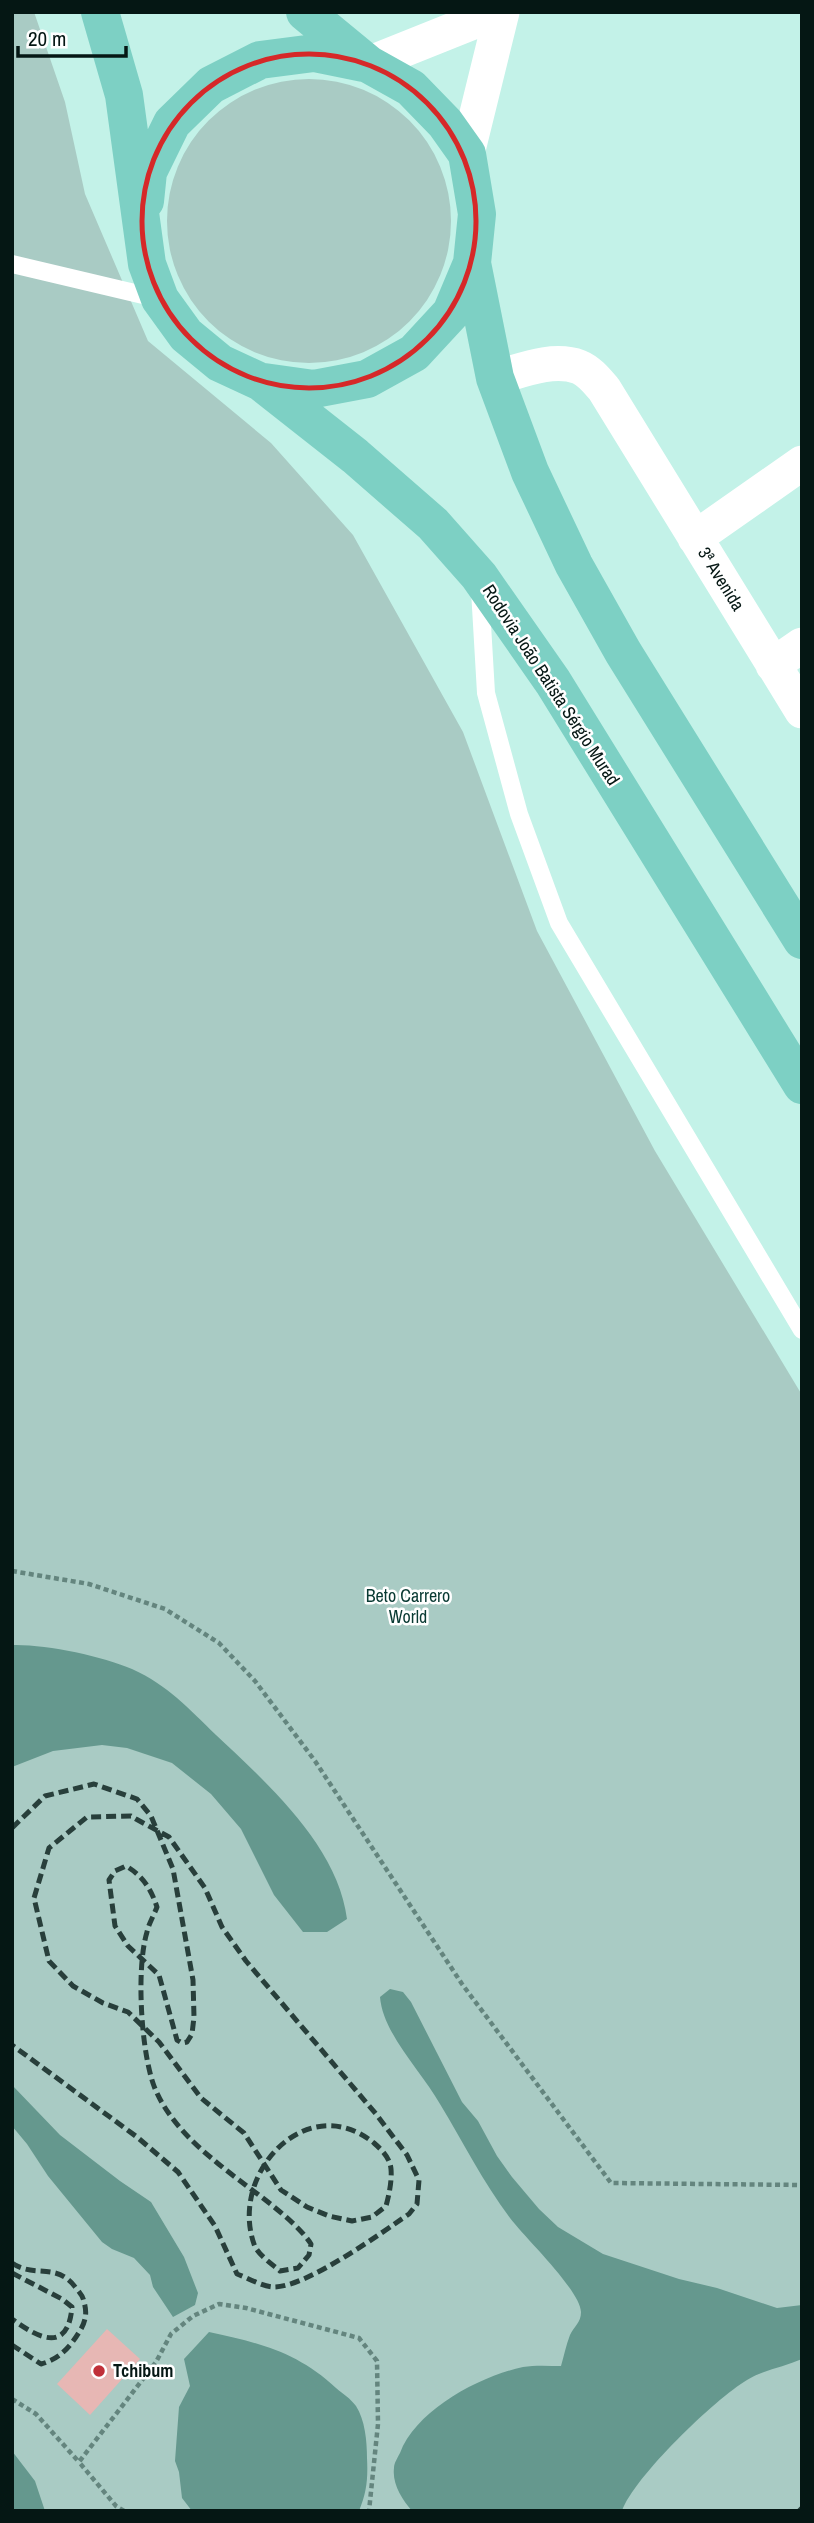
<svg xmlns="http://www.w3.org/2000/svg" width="814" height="2523" font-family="'Archivo Narrow',sans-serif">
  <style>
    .green { fill: #a9cbc4 }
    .water { fill: #65988e }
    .building { fill: #e7b7b4 }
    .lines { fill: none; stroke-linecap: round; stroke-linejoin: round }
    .path { stroke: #64857e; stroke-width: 4.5; stroke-dasharray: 5 3.5; stroke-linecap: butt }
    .service { stroke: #fff; stroke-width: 18 }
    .minor { stroke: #fff; stroke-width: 35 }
    .primary { stroke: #7dd0c4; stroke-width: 38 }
    .rail { stroke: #283f3b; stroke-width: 5; stroke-dasharray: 10 5; stroke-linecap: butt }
    .marked { fill: none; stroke: #d62828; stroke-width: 5; stroke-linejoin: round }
    .poi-dot { fill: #c03039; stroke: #fff; stroke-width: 2.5 }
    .labels { text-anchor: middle; stroke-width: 5; stroke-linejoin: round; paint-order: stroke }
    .street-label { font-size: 18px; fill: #051714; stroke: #fff }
    .park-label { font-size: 18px; fill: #093a33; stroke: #fff }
    .poi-label { font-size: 18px; font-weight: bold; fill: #051714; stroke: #fff; text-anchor: start }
  </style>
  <rect width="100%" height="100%" fill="#c3f2e8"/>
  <!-- green -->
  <path class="green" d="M12,12H34L65,102L85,194L148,341L271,443L353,535L463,732L537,931L655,1151L802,1395V2511H12Z
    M167 221a142 142 0 1 1 284 0a142 142 0 1 1-284 0Z"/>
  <!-- water -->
  <path class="water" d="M12,1645C45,1644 102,1656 132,1669C169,1686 188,1708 216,1735C267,1783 338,1846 347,1919L327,1932H303L274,1895L241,1829L211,1794L172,1763L127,1748L102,1745L53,1751L12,1767Z
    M390,1989L403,1992L411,2002L462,2102L478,2121L497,2156L512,2177L539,2209L558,2227L603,2254L679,2279L717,2288L777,2308L802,2305V2359C784,2367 763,2370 747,2380C715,2399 634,2477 622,2511H412C402,2499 392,2484 394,2468C394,2463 398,2457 400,2453C416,2410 480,2376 523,2367C535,2365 549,2366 561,2366C564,2356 566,2345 570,2335C574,2326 581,2323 581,2312C580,2290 526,2239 510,2218C483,2182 463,2142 440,2104C422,2072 383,2034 380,1997Z
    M12,2085L60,2135L120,2181L151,2202L184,2257L198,2293L195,2305L173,2317L153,2287L150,2275L134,2258L112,2249L102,2242L48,2176L27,2144L12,2126Z
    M209,2332C260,2343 297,2352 336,2388C343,2394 350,2398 356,2406C365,2420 367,2441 367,2458C368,2478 367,2492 359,2511H192L182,2498L179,2472L175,2461L179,2407L190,2386L184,2359Z
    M12,2451L35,2481L45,2511H12Z"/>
  <!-- building -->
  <path class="building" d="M107,2329L140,2359L90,2415L57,2384Z"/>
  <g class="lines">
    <!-- path -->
    <path class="path" d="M12,1571L89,1584L165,1609L219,1643L255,1681L315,1761L462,1984L611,2183L802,2185
      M12,2399L36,2414L79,2462
      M124,2511L116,2506L79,2462L156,2362L171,2334L193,2316L219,2304L246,2308L359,2338L377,2361L378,2424L369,2511"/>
    <!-- service -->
    <path class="service" d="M12,264L160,299
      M480,590L486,693L519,814L559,923L802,1330"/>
    <!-- minor -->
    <path class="minor" d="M368,64L498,12
      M467,154L502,12
      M495,378C520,371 553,357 579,367C589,371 597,381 604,389L802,711
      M695,538L802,463
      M773,665L802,645"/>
    <!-- primary -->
    <path class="primary" d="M100,12L124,95L147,264L160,299L186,335L220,363L261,382L355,456L433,524L479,576L553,682L802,1085
      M305,12L368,64L411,88L445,123L467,154L477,214L472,263L495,378L530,472L574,565L623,652L802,940
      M145,201L148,172L172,123L211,85L260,60L314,53L363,63
      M264,382L314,389L367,379L414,353L451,313L472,263"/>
    <!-- rail -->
    <path class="rail" d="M12,1828L45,1796L94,1784L137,1799L151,1816L173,1869L193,1980L194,2017L192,2034L187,2042L182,2043L177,2040L159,1975L128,1946L115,1926L109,1880L115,1871L126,1866C143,1876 151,1889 157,1907C154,1915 149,1923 147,1932C136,1968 141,2051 154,2086C165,2115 190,2141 214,2160C241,2184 292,2215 311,2244L309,2255L298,2268L280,2271C272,2264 257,2254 254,2244C229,2173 307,2089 374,2143C382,2150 390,2158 391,2169C392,2181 389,2195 386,2206L372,2217L352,2221L329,2216L307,2207L281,2190L244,2133L201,2098L159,2042L128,2012L103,2003L73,1986L49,1961L34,1898L49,1848L87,1817L131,1816L136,1819L169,1837L205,1888L222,1927L246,1961L376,2114L407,2155L419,2180L417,2204L409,2214C381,2233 307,2287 274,2287C263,2287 248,2278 237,2274L215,2226L178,2172L137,2137L12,2045
      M12,2263C35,2279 56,2261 76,2288C80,2293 83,2296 84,2302C87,2312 86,2320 81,2329C71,2346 60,2359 41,2364L12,2345
      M12,2273L62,2299L72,2307C68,2354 38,2338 12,2319
      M799,2511L802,2508"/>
  </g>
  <!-- marked area -->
  <path class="marked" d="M142 221a167 167 0 1 1 334 0a167 167 0 1 1-334 0Z"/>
  <!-- markers -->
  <circle class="poi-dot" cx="99" cy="2371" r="7"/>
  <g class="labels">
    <!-- street labels -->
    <g class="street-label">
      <text transform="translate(721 579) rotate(58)" y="6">3ª Avenida</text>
      <text transform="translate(551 685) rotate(57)" y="6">Rodovia João Batista Sérgio Murad</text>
    </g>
    <!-- park labels -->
    <g class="park-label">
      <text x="408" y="1602">Beto Carrero<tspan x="408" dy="21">World</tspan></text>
    </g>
    <!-- poi labels -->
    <g class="poi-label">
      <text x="113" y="2377">Tchibum</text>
    </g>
  </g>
  <!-- border -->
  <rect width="814" height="2523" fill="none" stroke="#051714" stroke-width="28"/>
  <!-- scale -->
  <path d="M18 46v10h108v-10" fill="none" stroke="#051714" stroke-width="3.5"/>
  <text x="28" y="46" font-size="21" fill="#051714" stroke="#ffffff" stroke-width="5" paint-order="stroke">20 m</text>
</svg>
